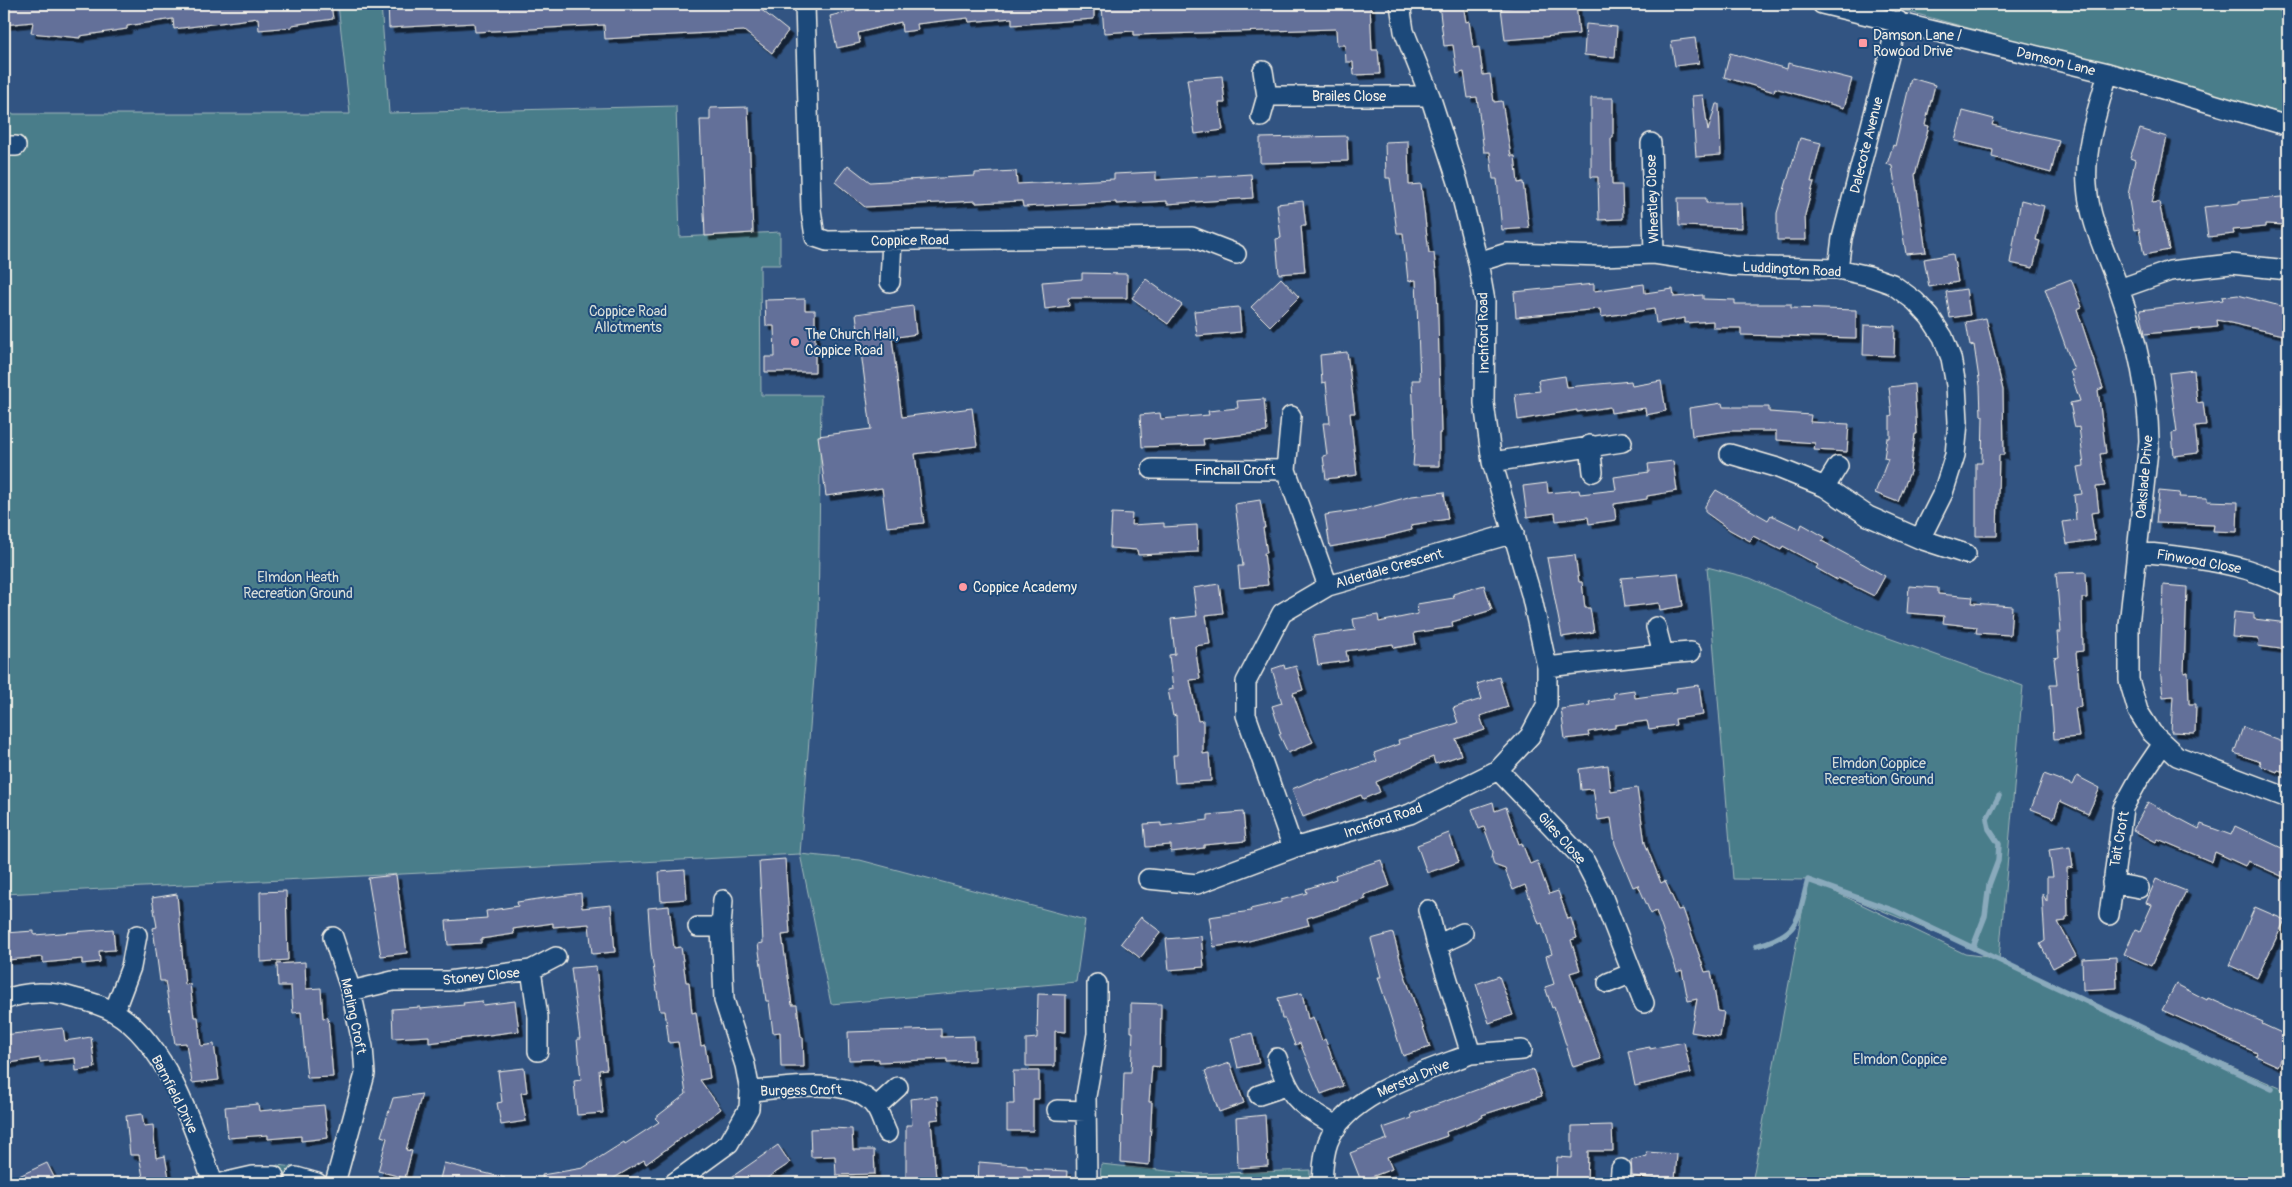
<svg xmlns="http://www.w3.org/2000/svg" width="2292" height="1187" font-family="Pangolin,sans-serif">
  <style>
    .green { fill: #4a7d8a; stroke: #9fb7b9; fill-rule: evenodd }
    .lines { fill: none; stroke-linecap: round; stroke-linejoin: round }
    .stream { stroke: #8aaabc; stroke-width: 5.5 }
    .building { fill: #647099; stroke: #f4f1e8; filter: url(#shadow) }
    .minor-casing { stroke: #f4f1e8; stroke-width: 22 }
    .minor { stroke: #1f4a7a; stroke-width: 19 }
    .poi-dot { fill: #ff9aa2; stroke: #1f4a7a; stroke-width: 2 }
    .labels { text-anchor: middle; stroke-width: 4; stroke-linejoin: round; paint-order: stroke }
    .poi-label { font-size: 14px; fill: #f4f1e8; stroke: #1f4a7a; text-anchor: start }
    .street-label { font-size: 14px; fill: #f4f1e8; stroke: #1f4a7a }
    .park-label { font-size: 14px; fill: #dae0da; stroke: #1f4a7a }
  </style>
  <defs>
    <filter id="shadow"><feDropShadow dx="4.5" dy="4.5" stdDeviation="0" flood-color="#0009"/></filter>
  </defs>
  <rect width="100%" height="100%" fill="#325482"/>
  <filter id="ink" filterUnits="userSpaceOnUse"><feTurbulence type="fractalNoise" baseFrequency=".02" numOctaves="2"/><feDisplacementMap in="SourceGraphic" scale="10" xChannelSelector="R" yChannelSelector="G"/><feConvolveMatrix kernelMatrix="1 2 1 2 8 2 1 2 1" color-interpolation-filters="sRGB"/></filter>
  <g filter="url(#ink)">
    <!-- green -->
    <path class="green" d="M338,4H381L389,113L676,106L680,237L780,232V265H760L761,395H821L818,626L800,854L860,860L1085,920L1076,982L831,1004L800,854L4,894V114H350Z
      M1880,4H2269L2288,17V115Z
      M1707,567L1750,578L1869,631L2023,686L1999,959L2146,1030L2280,1088L2288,1094V1183H1752L1808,880L1733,879ZM1823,886L1996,958L1965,954Z
      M1101,1164L1197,1174L1310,1170V1183H1100Z
      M277,1165L295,1167L293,1183H275Z"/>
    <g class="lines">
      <!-- stream -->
      <path class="stream" d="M1756,946C1801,933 1797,921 1808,880L1895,911L2272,1089
        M1973,947L1985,916L1989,885L1998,861L1999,844L1989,829L1987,819L1999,796"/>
    </g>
    <!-- building -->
    <path class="building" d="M4,4H48L68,7L90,4H331L333,19L292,25V27L259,30L258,18L174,29L173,19L127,26V29L80,36V38L31,33L33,22L4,25Z
      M388,4H754L788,31L772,53L744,31L605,39L604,25L475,32L474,23L389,28Z
      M879,4H1094V19L1012,25V18L969,22L968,18L917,24L918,30L902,32L901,22L858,33L860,43L837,48L830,16Z
      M1154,4V7L1187,6V8L1370,4L1372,50H1378L1380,74L1354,75L1353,62H1346L1345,45H1337L1336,29L1134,35V31L1104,33L1102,6Z
      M1439,4H1463L1466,22L1469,21L1473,48L1479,47L1483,75L1490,74L1494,102L1502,101L1511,156H1515L1518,183L1523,182L1529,228L1502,230L1497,179H1493L1490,152H1484L1477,97L1468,98L1464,72L1457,74L1453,45L1444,46Z
      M1535,4L1536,8L1576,4L1579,34L1505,40L1501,8Z
      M1586,24L1617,27L1615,58L1584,55Z
      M1695,38L1699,63L1675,66L1671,41Z
      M1730,53L1787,69L1788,63L1852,79L1844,108L1775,88L1774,92L1724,77Z
      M1222,76L1225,103H1219L1223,130L1195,134L1187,79Z
      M1911,78L1935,85L1925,125L1929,126L1915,175L1926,252L1906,254L1892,166L1887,164L1893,145L1895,146Z
      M1703,95L1708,131L1716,104H1719L1721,155L1696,157L1692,96Z
      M1591,98H1613V138H1611L1612,185H1622L1623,219L1599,220L1598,177H1591Z
      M748,107L753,233L705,236L700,120H710V108Z
      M1963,111L1994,119L1992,125L2059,140L2051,173L1992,157L1993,150L1955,141Z
      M2140,129L2167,137L2152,203L2159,202L2169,250L2144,255L2139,229L2134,230L2128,195L2135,160L2130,158Z
      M1347,136L1348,161L1260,163V138Z
      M1800,138L1821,143L1811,182H1814L1805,215L1806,240H1777V213Z
      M1408,141L1409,185L1421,184L1429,253H1434L1437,281L1441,433H1439V466H1413L1415,440L1412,380H1420L1416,280L1408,281L1403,233H1397L1390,178H1386L1385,142Z
      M848,165L870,182L975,176V173L1016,171L1017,184L1114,179V174L1156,172V180L1251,174L1253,198L1167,204V201L1116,204V202L1023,207L1022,201L976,203V201L865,207L835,182Z
      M2281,197H2288V225L2265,224V227L2233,230L2234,234L2208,237L2204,207L2239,203V201Z
      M1678,198H1706V203H1741L1742,228L1679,226Z
      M2021,200L2044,206L2036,240L2040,241L2033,268L2010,263Z
      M1303,201L1306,226H1301L1305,272L1279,274L1276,239L1281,238L1277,204Z
      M1953,254L1958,282L1929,287L1924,259Z
      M1082,273L1127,274V298H1068L1069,306L1045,309L1042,282L1082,279Z
      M1281,278L1299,297L1270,326L1251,307Z
      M1146,279L1182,305L1168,324L1132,298Z
      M2071,279L2082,307L2077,309L2103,388L2098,390L2106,453L2100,454L2105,486L2096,487L2099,512L2091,513L2095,540L2067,544L2063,522L2076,520L2074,495L2082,494L2077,467L2084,466L2079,427L2075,428L2070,403L2080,401L2070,371L2074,370L2045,289Z
      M1594,284V291L1644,284L1645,293L1673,289L1674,297L1703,295V299L1735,300V304H1791V308L1856,310V338L1741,335V328H1713V321L1685,323V318L1656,323L1654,309L1601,317L1600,309L1516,317L1514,292Z
      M1966,289L1970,315L1950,318L1946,292Z
      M2238,295L2288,308V336L2217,320L2218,327L2145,334L2140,310L2223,300L2222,297Z
      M805,299V310H815V372H765V357H775L774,326H766L765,300Z
      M913,306L916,334L892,338L902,417L972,408L977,446L915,454L924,523L887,527L882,488L826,496L818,436L871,429L856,314Z
      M1239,307L1241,332L1197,336L1194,311Z
      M1986,318L2003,390L2004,455H1999L1997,536H1976V463H1982L1983,416H1981L1980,386L1974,345L1970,346L1966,322Z
      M1864,325L1895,326L1894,356L1863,355Z
      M1347,352L1355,413H1350L1357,475L1326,479L1323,456L1327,455L1323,423H1330L1326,382L1322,383L1320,355Z
      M2194,370L2197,403L2203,402L2206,425L2195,426L2198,453L2174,456L2172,433L2177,432L2169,373Z
      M1565,376L1567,387L1631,381L1632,386L1661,381L1666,411L1646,415L1645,408L1611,413L1610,407L1577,412V410L1518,420L1515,394L1540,391L1538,380Z
      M1914,384L1917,434H1915L1910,472L1898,502L1875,493L1888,459L1884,458L1887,438H1890V416L1892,415L1889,387Z
      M1264,399L1267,432L1203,439L1204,445L1142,447L1140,415L1160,413L1161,419L1209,415L1208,411L1238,408L1237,401Z
      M1722,403L1723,407H1769V412L1811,415L1810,422L1849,424L1847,452L1814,450L1815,443L1776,440V431H1730L1692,436L1689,408Z
      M1673,461L1677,491L1647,496V499L1614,504L1616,520L1589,524L1588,517L1556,521L1555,513L1527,517L1523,486L1547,483L1548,493L1579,490L1580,494L1616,490L1614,477L1649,472L1648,464Z
      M1716,490L1768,520L1771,515L1800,529L1802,524L1825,537L1822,541L1885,576L1874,596L1838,578L1837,580L1816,568L1818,565L1783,546L1781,550L1753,536L1750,541L1730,530L1705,512V506Z
      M2159,491L2180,493L2179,497L2207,498V501L2238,502L2237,532L2213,531L2214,525L2156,523Z
      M1444,492L1448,519L1411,525L1412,530L1384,537L1330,547L1325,515L1360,510L1412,496Z
      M1260,500L1265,528H1263L1267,553H1264L1268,585L1240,588L1238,566H1243L1235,504Z
      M1112,513L1132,514L1131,525L1164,523V527L1197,525L1198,552L1138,555L1137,550L1110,548Z
      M1575,555L1579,582H1582L1585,608H1590L1594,632L1562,637L1547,558Z
      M2086,572L2087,598H2082L2083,651L2076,652L2081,707L2075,708L2079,737L2054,739L2050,685H2057L2054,658L2059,657L2057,632H2061L2056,573Z
      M1678,573L1683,606L1660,610L1659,603L1625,607L1621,578Z
      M1219,584L1223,613L1206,615L1210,644L1195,646L1200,679L1190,680L1198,721L1203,720V754L1209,753L1211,781L1175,783L1173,755H1177L1176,715L1173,716L1168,690L1173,689L1169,655L1175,654L1171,619L1197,616L1193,588Z
      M1484,585L1492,610L1452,622L1453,627L1414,633L1416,644L1394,648L1393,644L1346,651L1348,661L1318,665L1313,636L1355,630L1353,619L1378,615L1379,622L1418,614L1417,604L1454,598L1453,594Z
      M2163,585L2187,587L2184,673L2188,672L2189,704H2196L2195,733L2171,732L2173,696L2163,697L2160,667Z
      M1909,586L1938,588V594L1973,597L1972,603L2012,606L2010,635L1976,633L1977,627L1943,623L1944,616L1907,613Z
      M2234,612L2254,614V619L2288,623V650L2258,646L2259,639L2232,637Z
      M1284,665L1285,669L1296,666L1303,690L1293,693L1304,724L1313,742L1288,753L1279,734H1281L1272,706L1282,703L1272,669Z
      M1499,677L1508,707L1480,716L1485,730L1456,739L1461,755L1435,764L1433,757L1376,782L1380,792L1363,799L1361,795L1303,817L1292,789L1319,778L1320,780L1377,761L1374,753L1399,744L1398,740L1458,723L1453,708L1482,699L1477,684Z
      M1699,685L1703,715L1675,719L1676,725L1649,729L1647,721L1615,725V728L1588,732L1589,736L1565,739L1561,709L1590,705L1589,702L1614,698L1613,693L1634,690L1635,698L1677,692L1676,688Z
      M2243,727L2288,744V773L2278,770L2277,772L2259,765L2261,762L2234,753Z
      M1608,765L1611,792L1637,788L1645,843L1661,883L1665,881L1678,910L1683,909L1705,972L1711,971L1718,1011L1724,1012L1720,1037L1691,1032L1697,999L1688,1001L1682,970L1677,972L1656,911L1651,914L1638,885L1633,887L1615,844L1611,818L1598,820L1593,789L1581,790L1579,769Z
      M2044,774L2073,785L2077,776L2100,788L2088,814L2060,801L2054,818L2031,809Z
      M1493,802L1495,811L1506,807L1519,844L1522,843L1530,864L1537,861L1549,894L1558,891L1568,919L1571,918L1577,938L1571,940L1580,970L1570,973L1601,1059L1573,1067L1554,1007L1552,1008L1545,987L1554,984L1546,956L1552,954L1542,923L1539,924L1525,885L1513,890L1505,869L1494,865L1492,858L1493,852L1484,827L1479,829L1472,809Z
      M2148,802L2199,829L2201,824L2231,835L2235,826L2288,851V879L2248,861L2245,866L2215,852L2212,862L2158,839L2156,842L2133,830Z
      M1243,812L1246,841L1204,845V848L1171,852V845L1146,847L1144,824L1161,823V826L1208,820V815Z
      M1449,833L1459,862L1427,873L1417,845Z
      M2070,847L2073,867L2067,868L2068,917H2066V921L2058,922L2076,956L2053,968L2040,944L2045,941L2042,893L2047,902V877H2053L2049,850Z
      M785,859L790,934L782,935L792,1005H797L801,1037H803L804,1067H781L780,1032L773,1033L769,1001H766L758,944L763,943L759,861Z
      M1381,860L1390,886L1364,895L1366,899L1307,918L1309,925L1245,942L1214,947L1209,917L1251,911L1250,909L1281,902V900L1307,893L1306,889L1336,879L1335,875Z
      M685,870L687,899L661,901L659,872Z
      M396,875L407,953L381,956L368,878Z
      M2156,879L2186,891L2151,966L2124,954L2135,930L2140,932L2152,905L2146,903Z
      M286,891L288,960L261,962L260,892Z
      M581,893L582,908L611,905L615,952L592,954L589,924L553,927V923L513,929L514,934L481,939V943L448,945L446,921L487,918L486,911L518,906L517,902Z
      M177,894L185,985L190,984L194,1017H198L201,1046L214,1044L219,1080L192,1083L186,1043L175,1044L165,981H160L153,928L157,927L152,898Z
      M669,906L674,948L681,947L686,982H689L692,1013L696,1012L701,1046L705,1045L710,1078L700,1080L721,1109L646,1164L644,1160L606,1183H543L542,1175L583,1168L624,1142L625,1144L659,1122L655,1118L686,1094L678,1042L669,1043L665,1011H660L651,951L648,908Z
      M2255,907L2285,920L2257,978L2229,965Z
      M1141,917L1161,932L1140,958L1121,943Z
      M113,929L115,950L99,951L100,962L82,964V959L43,963V957L7,960L5,933L34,931V935Z
      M1393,933L1403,970L1430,1047L1403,1056L1378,977H1381L1371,939Z
      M1201,936L1204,967L1169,970L1166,939Z
      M2116,957L2117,988L2083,990L2082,959Z
      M305,962L306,989L321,988L323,1018L328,1017L333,1077L307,1078L301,1012L293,1013L291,986H278L277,964Z
      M596,966L607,1069L599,1070L603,1113L577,1115L574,1081L581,1080L577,1039H580L571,968Z
      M1499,976L1513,1015L1489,1023L1476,984Z
      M2176,984L2207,1000L2208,998L2263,1022L2262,1024L2288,1036V1043L2278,1066L2256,1056L2257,1053L2162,1010Z
      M1302,993L1308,1019L1313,1017L1322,1041L1325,1039L1343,1086L1321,1094L1300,1043L1295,1045L1285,1019H1282L1278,998Z
      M1038,994L1066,995V1032L1055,1031V1066H1026V1039L1037,1038Z
      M482,1001L483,1005L515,1001L519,1031L429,1043V1036L393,1038L392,1009L420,1007V1009L464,1005L463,1003Z
      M1131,1003L1161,1004L1160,1067L1152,1066L1149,1102H1152L1149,1165L1121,1162L1124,1072H1131L1133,1032H1131Z
      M63,1028L65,1041L91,1037L95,1068L76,1071L75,1058L40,1062V1058L4,1064V1035Z
      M941,1029V1037L974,1036V1061L947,1062V1059L879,1062V1059L849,1060L848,1032Z
      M1252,1033L1259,1063L1238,1068L1231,1038Z
      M1684,1042L1691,1073L1635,1086L1628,1051L1650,1047V1049Z
      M1230,1063L1244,1103L1219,1112L1205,1071Z
      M524,1068L527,1092L521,1093L526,1121L501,1125L497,1103L502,1102L498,1071Z
      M1533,1069L1542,1096L1482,1115L1483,1117L1446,1132L1447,1136L1387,1157L1392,1169L1361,1181L1350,1153L1387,1139L1383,1128L1412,1118L1411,1114Z
      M1013,1071H1039V1099H1033V1131H1007V1104H1014Z
      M422,1094L406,1150L412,1151L405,1178L378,1171L387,1138L381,1136L393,1098Z
      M937,1096L939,1119L931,1120L936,1178L906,1179V1125H912L910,1099Z
      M258,1104L259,1111L324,1105L328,1138L301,1141V1136L268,1139V1135L228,1138L225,1107Z
      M142,1114L144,1126L153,1125L156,1158L165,1156L170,1183H144L139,1155H130L126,1116Z
      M1265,1115L1268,1166L1238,1168L1236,1118Z
      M1612,1125L1613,1151H1588L1587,1183L1556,1182L1557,1157L1572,1158V1126Z
      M831,1128L852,1129L853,1150H874L875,1174L836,1175L835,1156L811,1157L810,1129Z
      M778,1145L790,1163L760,1183H723Z
      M1646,1152L1677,1154L1675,1181L1632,1176L1631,1160L1647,1156Z
      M979,1162L1027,1166V1169L1067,1171L1066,1183H978Z
      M47,1163L57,1183H4Z
      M444,1163L505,1178L504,1183H439Z"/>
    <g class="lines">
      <!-- minor casing -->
      <g class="minor-casing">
        <path id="minor" d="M805,4L811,210L815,237L827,241L1192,237L1236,254
          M1822,4L2108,73L2288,126
          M2108,73C2098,109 2084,148 2087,185C2089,221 2107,255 2119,289C2137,339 2148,389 2149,441L2129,625V680L2138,711L2152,733L2177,756L2288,798
          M1267,96H1430
          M1261,117L1267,96L1263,71
          M1651,143L1654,254
          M4,146H16
          M1478,262L1507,253L1601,256L1654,254L1733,266L1838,269L1869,276L1892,284L1915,301L1930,317L1943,337L1951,358L1956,385L1958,422L1955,455L1943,493L1920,539L1868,516L1825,487L1778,468L1730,454
          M1838,269L1842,238L1898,21
          M890,282L892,240
          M2119,289L2170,271L2231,264L2288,270
          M1590,445L1593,472
          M1492,462L1622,442
          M1152,469L1286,470L1328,586
          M1286,470L1291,416
          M1825,487L1838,466
          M1920,539L1966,554
          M2137,552C2173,555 2209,559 2245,569C2259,573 2274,580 2288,586
          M1663,654L1691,652
          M1547,667L1663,654L1656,627
          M1498,770L1584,860L1602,895L1644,1003
          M1293,848L1246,715V682L1282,613L1328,586L1514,533
          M1148,879L1197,884L1293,848L1410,814L1498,770L1530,736L1547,704V667L1531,594L1492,462L1484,403L1485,301L1478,262L1458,182L1430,96L1404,31L1400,4
          M2112,883L2139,888
          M2109,915L2123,808L2139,779L2162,745
          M721,927L723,900
          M333,937L351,991L363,1047L365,1074L335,1183
          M1437,945L1463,933
          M531,970L556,957
          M1608,983L1632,973
          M351,991L393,981H448L531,970L538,1017V1051
          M4,1000C25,991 52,991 74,998C87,1001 102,1005 114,1012C167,1042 194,1129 213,1183
          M114,1012L131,967L137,935
          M1471,1054L1522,1050
          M1277,1058C1292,1103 1298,1102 1337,1127
          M750,1091C785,1089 853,1074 876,1108C881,1115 883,1125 887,1133
          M1259,1095L1286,1086
          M876,1107L898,1087
          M1057,1110L1085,1111
          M296,1177L317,1183
          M222,1183L253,1176H274
          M674,1183L729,1143L749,1108L750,1091L745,1065L724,1000L721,927H698
          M1087,1183L1086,1096L1097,1034V984
          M1322,1183C1323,1169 1323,1155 1328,1142C1346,1094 1427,1071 1471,1054L1437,945L1428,910
          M1620,1183L1621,1169"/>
      </g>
      <!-- minor -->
      <use href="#minor" class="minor"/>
    </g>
  </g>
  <!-- markers -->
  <g class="poi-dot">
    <rect x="1858" y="38" width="10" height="10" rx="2.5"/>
    <circle cx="795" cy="342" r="5"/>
    <circle cx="963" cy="587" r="5"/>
  </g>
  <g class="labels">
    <!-- poi labels -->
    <g class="poi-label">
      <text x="1873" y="40">Damson Lane /<tspan x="1873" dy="16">Rowood Drive</tspan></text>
      <text x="805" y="339">The Church Hall,<tspan x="805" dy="16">Coppice Road</tspan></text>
      <text x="973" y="592">Coppice Academy</text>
    </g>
    <!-- street labels -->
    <g class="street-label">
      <text transform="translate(2056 61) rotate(14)" y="5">Damson Lane</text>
      <text x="1349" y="101">Brailes Close</text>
      <text transform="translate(1866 145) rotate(-76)" y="5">Dalecote Avenue</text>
      <text transform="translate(1652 199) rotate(-92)" y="5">Wheatley Close</text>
      <text transform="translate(910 240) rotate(-1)" y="5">Coppice Road</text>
      <text transform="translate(1792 269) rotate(3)" y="5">Luddington Road</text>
      <text transform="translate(1483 333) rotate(-91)" y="5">Inchford Road</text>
      <text x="1235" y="475">Finchall Croft</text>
      <text transform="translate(2144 477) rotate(-85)" y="5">Oakslade Drive</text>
      <text transform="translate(2199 561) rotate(10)" y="5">Finwood Close</text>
      <text transform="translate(1389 568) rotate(-16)" y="5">Alderdale Crescent</text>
      <text transform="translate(1383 820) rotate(-19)" y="5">Inchford Road</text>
      <text transform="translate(1562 838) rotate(48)" y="5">Giles Close</text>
      <text transform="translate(2119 839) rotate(-80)" y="5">Tait Croft</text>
      <text transform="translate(481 976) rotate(-6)" y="5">Stoney Close</text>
      <text transform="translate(354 1016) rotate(78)" y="5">Marling Croft</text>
      <text transform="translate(1413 1078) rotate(-23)" y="5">Merstal Drive</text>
      <text transform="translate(801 1090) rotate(-1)" y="5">Burgess Croft</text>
      <text transform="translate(175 1094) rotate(63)" y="5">Barnfield Drive</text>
    </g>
    <!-- park labels -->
    <g class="park-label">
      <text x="628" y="316">Coppice Road<tspan x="628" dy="16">Allotments</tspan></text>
      <text x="298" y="582">Elmdon Heath<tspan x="298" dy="16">Recreation Ground</tspan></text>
      <text x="1879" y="768">Elmdon Coppice<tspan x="1879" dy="16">Recreation Ground</tspan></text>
      <text x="1900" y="1064">Elmdon Coppice</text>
    </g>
  </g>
  <!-- margin -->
  <rect width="2292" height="1187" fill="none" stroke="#1f4a7a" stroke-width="20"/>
  <rect x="10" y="10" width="2272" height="1167" fill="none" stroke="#f4f1e8" stroke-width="2" filter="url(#ink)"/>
</svg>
